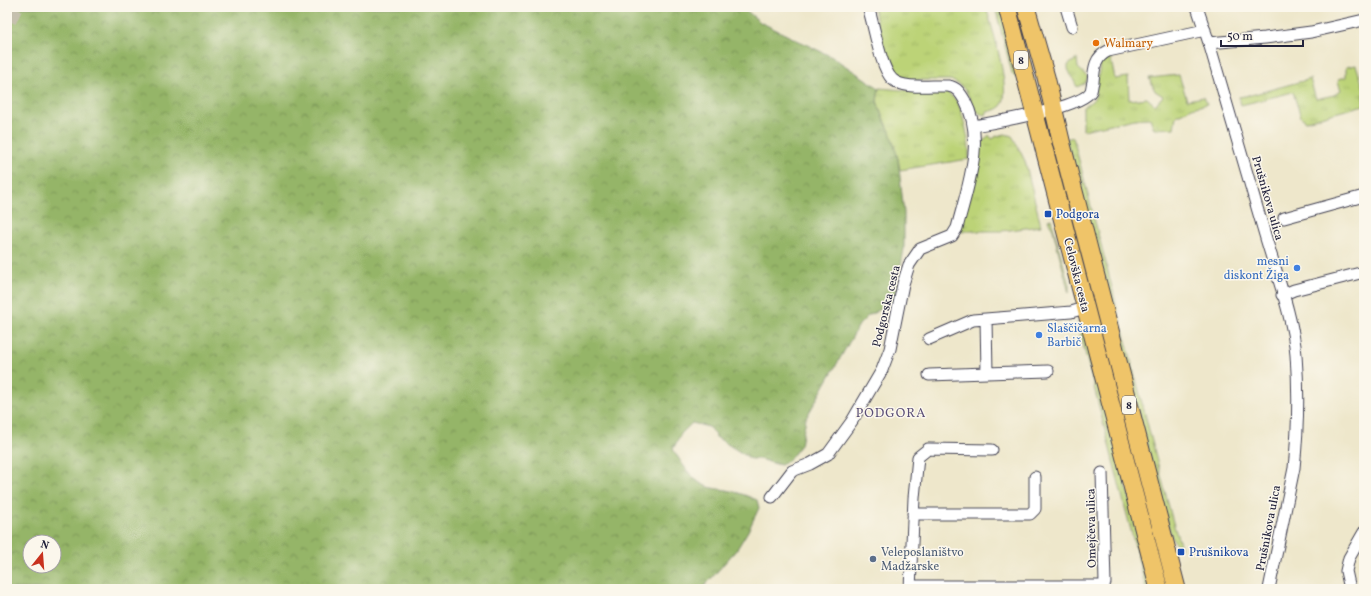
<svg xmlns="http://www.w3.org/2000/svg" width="1371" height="596" font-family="Vollkorn,serif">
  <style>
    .grass { fill: url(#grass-tufts); stroke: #6f7a59 }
    .forest { fill: url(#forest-crowns); stroke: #5c6c52; fill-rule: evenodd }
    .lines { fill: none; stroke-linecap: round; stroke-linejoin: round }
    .motorway-tunnel { stroke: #c5c0ae; stroke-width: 19; stroke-dasharray: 19 10; stroke-linecap: butt }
    .minor-casing { stroke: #414051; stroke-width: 13 }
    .primary-casing { stroke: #414051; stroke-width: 19 }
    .minor { stroke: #fff; stroke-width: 11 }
    .primary { stroke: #efc469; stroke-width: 17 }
    .food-dot { fill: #e8710a; stroke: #fbf7ec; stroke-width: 1.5 }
    .transit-dot { fill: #1a4fb4; stroke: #fbf7ec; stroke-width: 1.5 }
    .shop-dot { fill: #3f7fe0; stroke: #fbf7ec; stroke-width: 1.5 }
    .service-dot { fill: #5c6f8a; stroke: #fbf7ec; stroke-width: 1.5 }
    .labels { text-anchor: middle; stroke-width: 3; stroke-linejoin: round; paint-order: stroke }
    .shield { fill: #fbf7ec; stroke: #636270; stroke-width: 1 }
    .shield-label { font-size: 11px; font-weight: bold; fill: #22223b }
    .food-label { font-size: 12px; fill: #c56008; stroke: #fbf7ec; text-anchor: start }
    .street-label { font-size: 12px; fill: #22223b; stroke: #fbf7ec }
    .transit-label { font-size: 12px; fill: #164399; stroke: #fbf7ec; text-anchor: start }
    .shop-label { font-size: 12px; fill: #366cbe; stroke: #fbf7ec; text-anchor: end }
    .service-label { font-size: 12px; fill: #4e5e75; stroke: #fbf7ec; text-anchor: start }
    .neighbourhood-label { font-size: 13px; letter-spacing: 1px; fill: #5a4e77; stroke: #fbf7ec }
  </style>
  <defs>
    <pattern id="grass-tufts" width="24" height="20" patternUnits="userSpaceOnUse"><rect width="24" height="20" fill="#bcd377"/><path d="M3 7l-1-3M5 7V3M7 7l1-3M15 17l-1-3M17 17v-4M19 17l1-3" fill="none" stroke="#a1b568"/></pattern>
    <pattern id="forest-crowns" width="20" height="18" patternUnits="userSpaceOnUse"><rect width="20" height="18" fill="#95b568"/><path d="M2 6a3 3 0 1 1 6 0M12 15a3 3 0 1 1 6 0" fill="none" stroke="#799357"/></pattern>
  </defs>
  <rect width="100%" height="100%" fill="#fbf7ec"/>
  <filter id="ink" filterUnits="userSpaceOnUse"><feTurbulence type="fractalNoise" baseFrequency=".025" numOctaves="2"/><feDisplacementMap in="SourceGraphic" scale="8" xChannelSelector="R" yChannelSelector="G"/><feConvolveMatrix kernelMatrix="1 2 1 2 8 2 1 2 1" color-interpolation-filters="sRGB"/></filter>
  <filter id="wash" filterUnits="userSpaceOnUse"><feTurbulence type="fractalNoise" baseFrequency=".012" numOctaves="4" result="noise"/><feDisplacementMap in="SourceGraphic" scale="16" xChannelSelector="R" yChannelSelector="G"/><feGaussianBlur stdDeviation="0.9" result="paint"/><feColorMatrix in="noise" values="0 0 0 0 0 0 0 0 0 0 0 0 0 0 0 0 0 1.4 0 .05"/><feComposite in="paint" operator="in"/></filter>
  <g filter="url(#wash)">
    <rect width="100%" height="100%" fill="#eee7cb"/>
    <!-- grass -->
    <path class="grass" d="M874,7H986C991,24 1013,94 1001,106C997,110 991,111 987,112L986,115L981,114L975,110L966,91L961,86L951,80H906L897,78L890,70L879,35Z
      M995,7H1002L1019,76L1015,77L1012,73Z
      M1110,55L1115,79L1128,77L1129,100L1147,98L1155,105L1163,96L1155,91L1149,78L1179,75L1187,100L1204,97L1207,104L1192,108L1176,116L1174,128L1154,129L1150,118L1135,119L1083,130V107L1092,101L1095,97L1100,65L1102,60Z
      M1077,59L1078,68L1088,77L1085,83L1077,87L1068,69V65Z
      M1356,65L1364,89V105L1306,121L1301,117L1293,92L1241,105L1239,97L1251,95L1310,79L1316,99L1334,95L1341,90L1338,82L1339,79L1346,77V67Z
      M879,88L927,92L946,91L958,102C964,121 970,139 969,159L900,170L898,159L887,124L882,116L877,101Z
      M1005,134L1012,136L1014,139L1025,161L1041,226L1002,231H958L982,143L989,135L992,139L996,137V136Z
      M1073,137L1174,526L1181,547H1178L1171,536L1066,139Z
      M1051,219L1069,285V293L1053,230L1048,220Z
      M1077,321L1086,330L1153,589H1146Z"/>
    <!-- forest -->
    <path class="forest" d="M7,7H742L760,22L832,57L879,88L877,101L882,116L890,131L898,159L904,213V249L894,302L868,316L859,325L806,418L801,445L789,460L781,465L776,464L759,459H751L716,437L709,427L692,423L681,434L673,449C680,461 692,481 706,486C713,489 720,489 727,490C738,492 747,496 757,500L759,508L748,531L737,549L702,589H7ZM30,542H54V566H30Z"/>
  </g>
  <g filter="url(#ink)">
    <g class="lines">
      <!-- motorway-tunnel -->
      <path class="motorway-tunnel" d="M7,20L13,7"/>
      <!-- minor casing -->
      <g class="minor-casing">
        <path id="minor" d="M1066,7L1072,27
          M1197,7L1209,43C1228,107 1246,171 1265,235C1276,273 1293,317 1296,355C1299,393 1298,430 1294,468L1269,589
          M1209,43L1265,38L1311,32L1364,20
          M974,126C995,122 1082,108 1091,91C1092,88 1092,84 1093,82C1094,68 1095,57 1108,51L1205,30
          M1284,218L1364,196
          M1282,295L1294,290L1364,272
          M986,319L987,373L1048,371
          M929,339L973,320L1071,312L1085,308
          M929,375L987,373
          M772,497L792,471L810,464L828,454L852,421L882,370L890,349L903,284L909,265L920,249L952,236L957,228C967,188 986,140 965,101C961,94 957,87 948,86C932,85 904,90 892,79C880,67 874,24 868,7
          M913,514H1030L1035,509V477
          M910,586H1102L1105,583L1102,473
          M910,589L914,498L918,457L928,449L992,450
          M1350,589L1346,571L1349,558L1364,532"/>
      </g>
      <!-- primary casing -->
      <g class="primary-casing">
        <path id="primary" d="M1007,7L1159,589
          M1026,7L1046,77L1062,145L1177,589"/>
      </g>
      <!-- minor -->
      <use href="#minor" class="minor"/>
      <!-- primary -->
      <use href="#primary" class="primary"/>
    </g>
  </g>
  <!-- markers -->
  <circle class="food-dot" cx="1096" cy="43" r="4"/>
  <g class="transit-dot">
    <rect x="1044" y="210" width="8" height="8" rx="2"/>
    <rect x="1177" y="548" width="8" height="8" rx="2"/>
  </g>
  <g class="shop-dot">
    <circle cx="1297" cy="268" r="4"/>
    <circle cx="1039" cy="335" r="4"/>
  </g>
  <circle class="service-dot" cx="873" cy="559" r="4"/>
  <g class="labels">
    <!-- shield labels -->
    <g class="shield">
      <rect x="1014" y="51" width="14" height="18" rx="3"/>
      <rect x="1122" y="396" width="14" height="18" rx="3"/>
    </g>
    <g class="shield-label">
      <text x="1021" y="64">8</text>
      <text x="1129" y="409">8</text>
    </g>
    <!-- food labels -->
    <g class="food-label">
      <text x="1104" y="47">Walmary</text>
    </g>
    <!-- street labels -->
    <g class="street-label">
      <text transform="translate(1268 198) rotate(74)" y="4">Prušnikova ulica</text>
      <text transform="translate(1077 275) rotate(76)" y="4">Celovška cesta</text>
      <text transform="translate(886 306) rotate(-76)" y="4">Podgorska cesta</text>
      <text transform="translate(1091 528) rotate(-91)" y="4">Omejčeva ulica</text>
      <text transform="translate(1268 528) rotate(-79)" y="4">Prušnikova ulica</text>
    </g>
    <!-- transit labels -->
    <g class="transit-label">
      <text x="1056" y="218">Podgora</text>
      <text x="1189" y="556">Prušnikova</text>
    </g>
    <!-- shop labels -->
    <g class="shop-label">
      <text x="1289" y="265">mesni<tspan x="1289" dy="14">diskont Žiga</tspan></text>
      <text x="1047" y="332" text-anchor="start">Slaščičarna<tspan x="1047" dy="14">Barbič</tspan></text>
    </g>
    <!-- service labels -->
    <g class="service-label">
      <text x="881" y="556">Veleposlaništvo<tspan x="881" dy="14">Madžarske</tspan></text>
    </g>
    <!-- neighbourhood labels -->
    <g class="neighbourhood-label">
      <text x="891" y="417">PODGORA</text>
    </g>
  </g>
  <!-- margin -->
  <rect width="1371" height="596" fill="none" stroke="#fbf7ec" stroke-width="24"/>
  <!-- north arrow -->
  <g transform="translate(42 554) rotate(17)"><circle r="19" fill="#fbf7ec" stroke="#a4a2a5"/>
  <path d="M0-3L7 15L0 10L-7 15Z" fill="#c8321e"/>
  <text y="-6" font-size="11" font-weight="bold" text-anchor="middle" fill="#22223b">N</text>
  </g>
  <!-- scale -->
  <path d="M1221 40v6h82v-6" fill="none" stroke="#22223b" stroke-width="2"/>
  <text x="1227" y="40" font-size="12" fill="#22223b" stroke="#fbf7ec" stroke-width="3" paint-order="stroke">50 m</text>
</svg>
